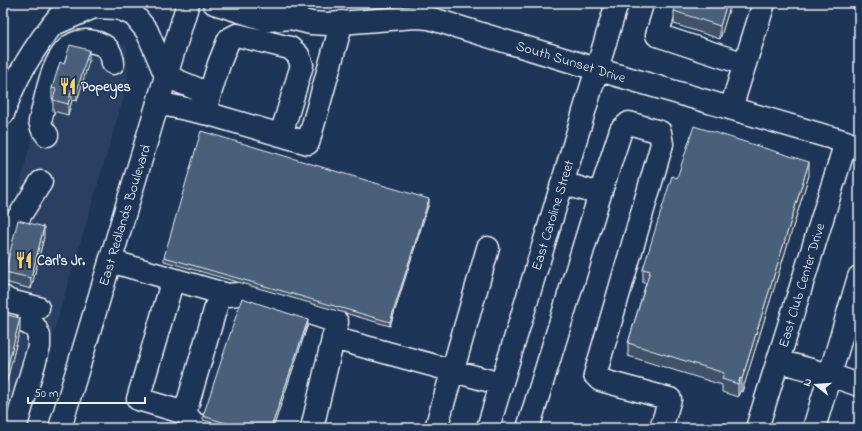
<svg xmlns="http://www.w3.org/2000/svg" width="862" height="431" font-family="'Indie Flower',sans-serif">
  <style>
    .built { fill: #2a4162 }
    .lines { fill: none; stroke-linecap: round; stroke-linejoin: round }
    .minor-casing { stroke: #e8f1f8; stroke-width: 25 }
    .major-casing { stroke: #e8f1f8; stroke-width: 25 }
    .highway-casing { stroke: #e8f1f8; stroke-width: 25 }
    .minor { stroke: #1d3557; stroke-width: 22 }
    .major { stroke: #1d3557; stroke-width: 22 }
    .highway { stroke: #1d3557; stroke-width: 22 }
    .wall { fill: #3f5169; stroke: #e8f1f8 }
    .shaded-wall { fill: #334255; stroke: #e8f1f8 }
    .building { fill: #495e7a; stroke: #e8f1f8 }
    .labels { text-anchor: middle; stroke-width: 3; stroke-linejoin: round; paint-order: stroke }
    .street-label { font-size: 14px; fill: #e8f1f8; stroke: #1d3557 }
    .poi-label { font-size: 14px; font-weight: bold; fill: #e8f1f8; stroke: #1d3557; text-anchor: start }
  </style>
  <rect width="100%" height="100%" fill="#1d3557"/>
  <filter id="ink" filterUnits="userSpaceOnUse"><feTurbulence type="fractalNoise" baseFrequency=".025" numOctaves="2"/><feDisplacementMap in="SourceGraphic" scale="8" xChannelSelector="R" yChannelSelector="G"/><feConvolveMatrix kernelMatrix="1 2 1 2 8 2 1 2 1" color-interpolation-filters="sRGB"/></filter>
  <g filter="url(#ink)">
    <!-- built -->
    <path class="built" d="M85,32L127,46L128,83L25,428H3V246L54,57Z"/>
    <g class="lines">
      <!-- minor casing -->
      <g class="minor-casing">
        <path id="minor" d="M214,3L268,20L291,18L311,23L328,24L415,17L429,18L596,69L846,142L757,428
          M267,3L280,8L291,18
          M667,3L657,35L745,64
          M166,76L209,94
          M158,103L209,114L308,143L342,22
          M731,108L764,3
          M204,113L219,64L229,39L237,35L290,48L298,55L302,65L281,135
          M47,135L42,128L40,121C48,92 54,33 94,42C107,45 111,50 113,63
          M600,194L621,130L629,123L660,132L662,144L595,375L600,380L670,399L661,428
          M110,261L228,295L249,293L337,322L312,428
          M3,264L11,233L15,223L41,182
          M173,279L138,399L185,413L220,293
          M3,297L9,301L38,308
          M333,338L501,384
          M778,361L830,375L859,385
          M185,413L194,424L207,428
          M17,422L39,347V336L35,327L27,323
          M436,428L488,248
          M488,428L617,3
          M530,428L529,425L600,194L562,183
          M814,428L859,277"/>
      </g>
      <!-- major casing -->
      <g class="major-casing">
        <path id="major" d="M60,428L188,3"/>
      </g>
      <!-- highway casing -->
      <g class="highway-casing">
        <path id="highway" d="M52,25L94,7L118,8L134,15L147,31L166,76
          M3,114C15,76 36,44 61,14"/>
      </g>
      <!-- minor -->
      <use href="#minor" class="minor"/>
      <!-- major -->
      <use href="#major" class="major"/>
      <!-- highway -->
      <use href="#highway" class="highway"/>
    </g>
    <!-- wall -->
    <path class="wall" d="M731,3L720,39L674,24V11Z
      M89,61L77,101L72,100L68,115L53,111V99H52V88L64,64Z
      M809,175L742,392L740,391L738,397L722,392V385L628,356V343L646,283H643V269Z
      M429,203L390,326L164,261V257Z
      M44,237L31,289L5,282V272Z
      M3,314L20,329L6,384L3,383Z
      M308,324L273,428H229L203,420V416Z"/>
    <!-- shaded-wall -->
    <path class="shaded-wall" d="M727,3H731L720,39V26Z
      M89,50V61L77,101V91Z
      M72,89V100L68,115V104Z
      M809,162V175L742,392V379Z
      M429,199V203L390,326V322Z
      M44,227V237L31,289V278Z
      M20,318V329L6,384V373Z
      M308,320V324L273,428H271Z
      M740,378V391L738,397V384Z"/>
    <!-- building -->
    <path class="building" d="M677,3H727L720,26L674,11Z
      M70,45L89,50L77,91L72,89L68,104L53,100L56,89L52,88L60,62L64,64Z
      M694,126L809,162L742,379L740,378L738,384L722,379L724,373L628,343L650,271L643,269L672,176L677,178Z
      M201,131L429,199L390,322L164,257Z
      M18,220L44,227L31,278L5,272Z
      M242,298L308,320L271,428H242L203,416Z
      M3,314L20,318L6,373H3Z"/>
  </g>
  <!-- icons -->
  <defs>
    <g id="restaurant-bare" transform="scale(1.38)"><path d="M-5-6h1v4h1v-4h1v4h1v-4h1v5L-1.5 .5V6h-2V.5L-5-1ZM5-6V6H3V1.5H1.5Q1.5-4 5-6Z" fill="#ffd166" stroke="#1d3557" stroke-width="2.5" paint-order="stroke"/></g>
  </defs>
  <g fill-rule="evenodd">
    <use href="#restaurant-bare" x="68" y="86"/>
    <use href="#restaurant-bare" x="24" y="260"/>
  </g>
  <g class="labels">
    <!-- street labels -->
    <g class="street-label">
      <text transform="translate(571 61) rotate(17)" y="5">South Sunset Drive</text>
      <text transform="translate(124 215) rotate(-73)" y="5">East Redlands Boulevard</text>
      <text transform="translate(552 215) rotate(-73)" y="5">East Caroline Street</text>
      <text transform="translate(801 285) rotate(-73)" y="5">East Club Center Drive</text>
    </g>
    <!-- poi labels -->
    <g class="poi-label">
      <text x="81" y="91">Popeyes</text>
      <text x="37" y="265">Carl's Jr.</text>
    </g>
  </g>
  <!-- margin -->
  <rect width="862" height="431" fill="none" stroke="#1d3557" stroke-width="16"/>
  <rect x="8" y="8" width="846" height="415" fill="none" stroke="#e8f1f8" stroke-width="1.5" filter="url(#ink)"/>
  <!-- north arrow -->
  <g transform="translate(816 385) rotate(287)" stroke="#1d3557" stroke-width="3" paint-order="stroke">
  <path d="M0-3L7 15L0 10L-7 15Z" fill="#e8f1f8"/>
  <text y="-6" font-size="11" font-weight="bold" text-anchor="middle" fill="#e8f1f8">N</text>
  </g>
  <!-- scale -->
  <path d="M28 397v6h117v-6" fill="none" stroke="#e8f1f8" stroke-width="2"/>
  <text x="34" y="397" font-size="12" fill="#e8f1f8" stroke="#1d3557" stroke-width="3" paint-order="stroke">50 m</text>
</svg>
